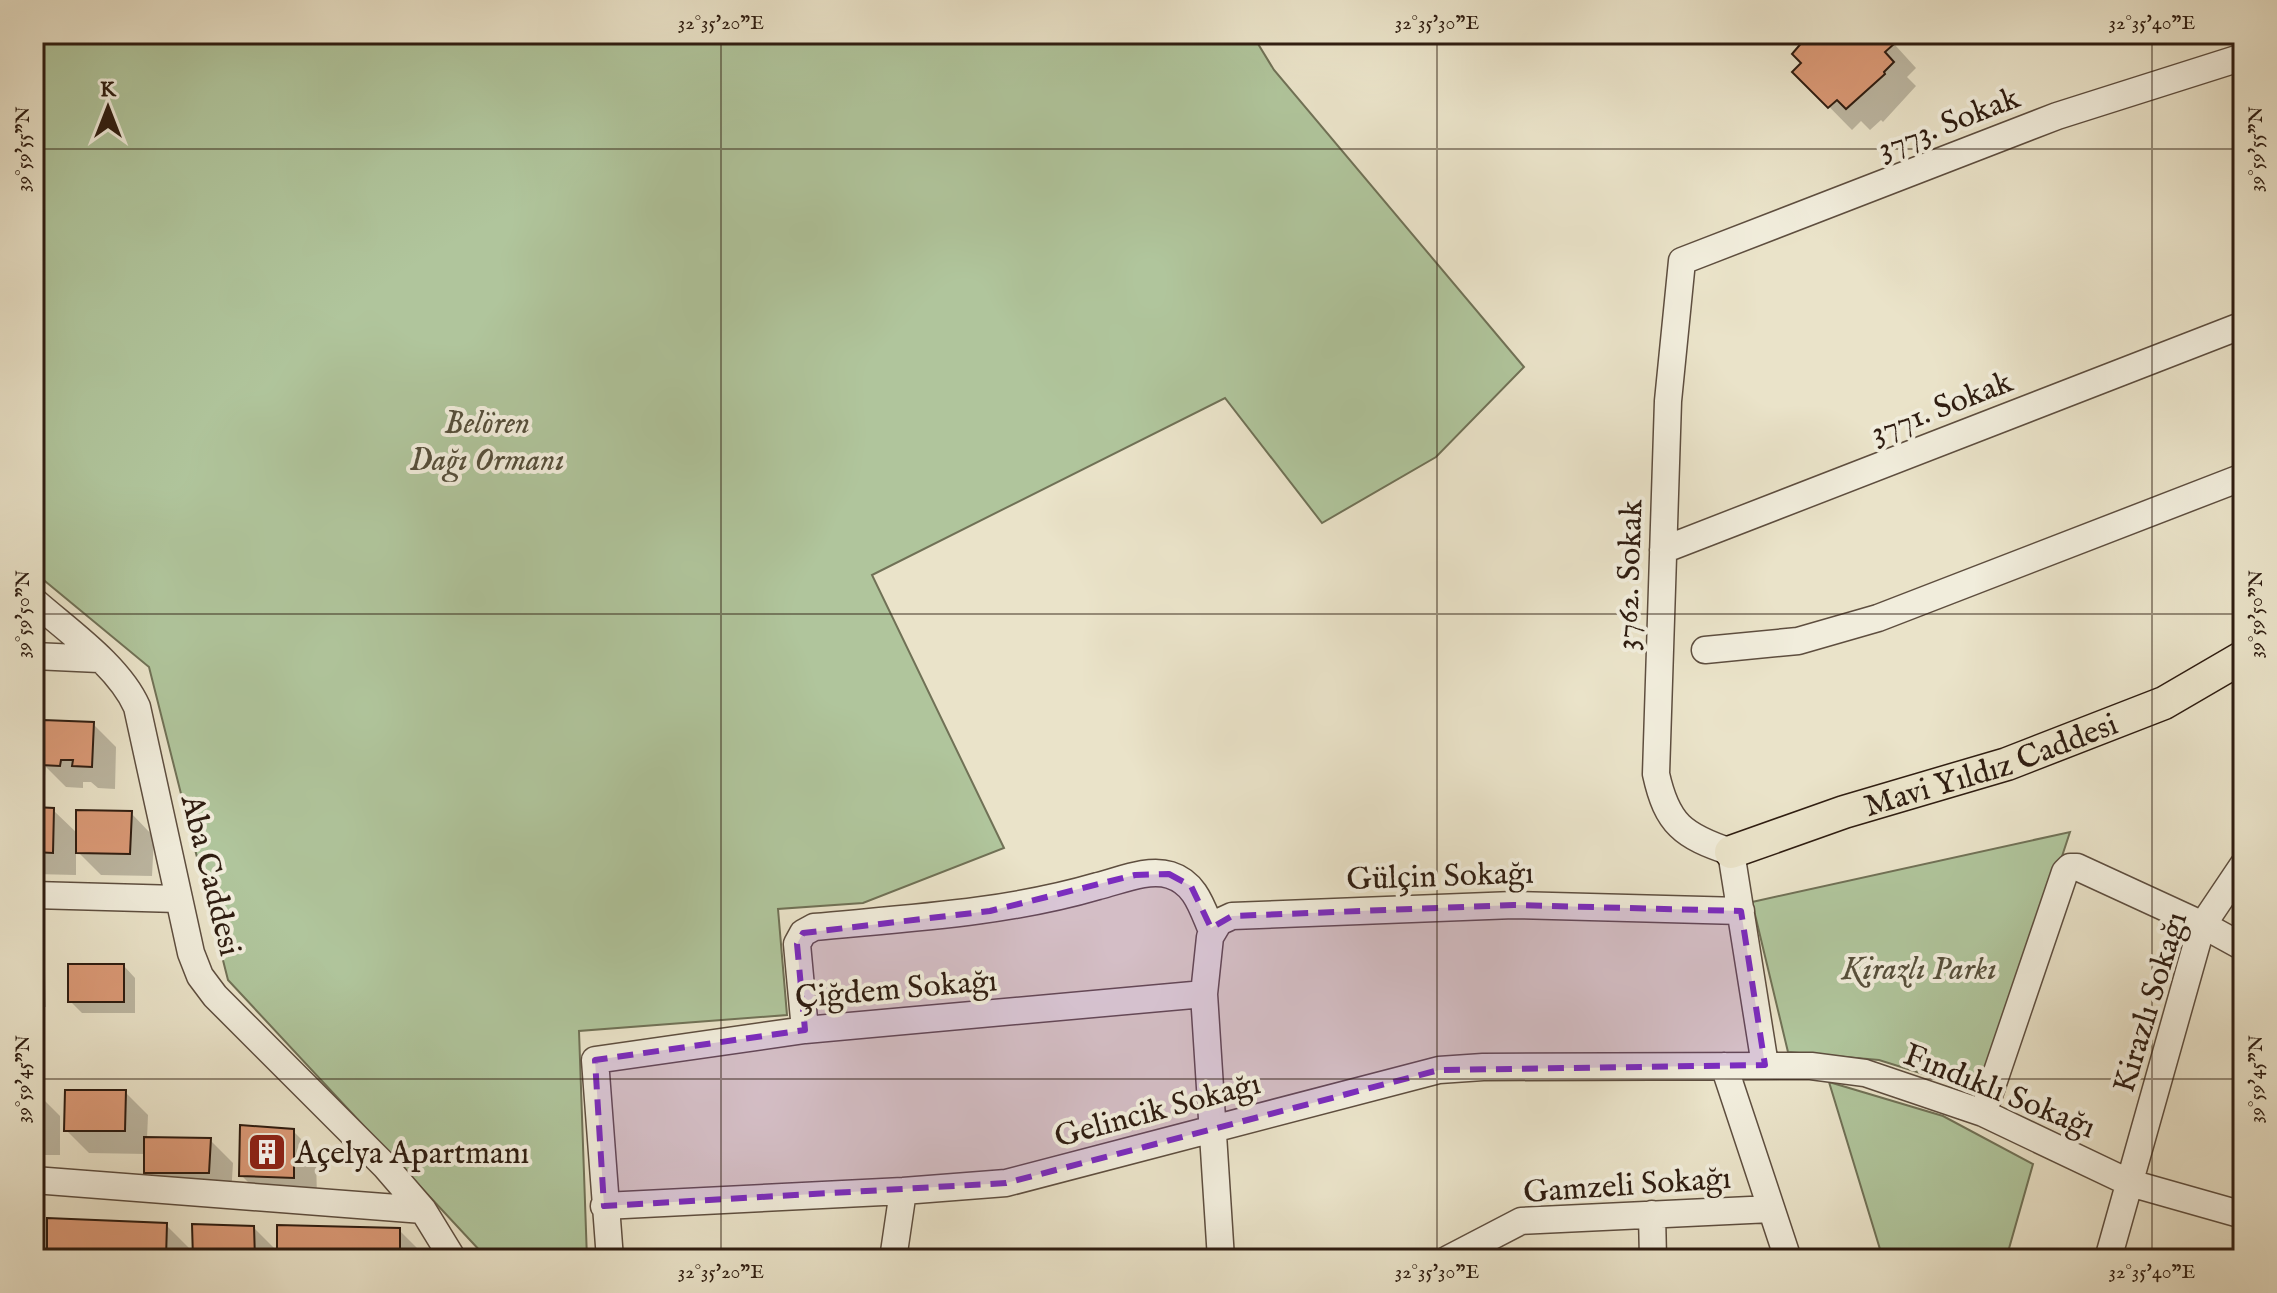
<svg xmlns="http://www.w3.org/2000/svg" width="2277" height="1293" font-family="'IM FELL English',serif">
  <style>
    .green { fill: #b0c59c; stroke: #707156; stroke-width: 2 }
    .shadow { fill: #0003 }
    .building { fill: #da9976; stroke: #2f1d11; stroke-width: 2 }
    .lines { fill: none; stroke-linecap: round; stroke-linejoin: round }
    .minor-casing { stroke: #5e4e3f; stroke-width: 29 }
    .major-casing { stroke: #2f1d11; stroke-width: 35 }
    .minor { stroke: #f1eddc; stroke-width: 26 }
    .major { stroke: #eae3c9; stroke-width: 32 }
    .marked { fill: #7b2cbf; fill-opacity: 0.2; stroke: #7b2cbf; stroke-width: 6; stroke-dasharray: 16 10; stroke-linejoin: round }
    .ticks { fill: none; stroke: #2f1d11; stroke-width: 2; stroke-opacity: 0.45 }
    .labels { text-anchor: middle; stroke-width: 8; stroke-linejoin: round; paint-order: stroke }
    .street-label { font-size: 32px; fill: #2f1d11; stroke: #f1eddc }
    .park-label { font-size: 32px; font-style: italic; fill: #564f3b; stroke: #f1eddc }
    .poi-label { font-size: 32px; fill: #2f1d11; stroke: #f1eddc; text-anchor: start }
    .neatline { fill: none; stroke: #2f1d11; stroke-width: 3 }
    .ticks-label { font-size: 20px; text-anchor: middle; fill: #2f1d11 }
  </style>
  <rect width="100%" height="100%" fill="#eae3c9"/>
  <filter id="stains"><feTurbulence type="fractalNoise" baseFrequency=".0025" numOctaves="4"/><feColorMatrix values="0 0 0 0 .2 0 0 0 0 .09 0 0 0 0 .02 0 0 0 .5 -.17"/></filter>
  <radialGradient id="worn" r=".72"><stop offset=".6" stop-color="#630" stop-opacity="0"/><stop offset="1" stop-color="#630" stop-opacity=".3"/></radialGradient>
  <!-- green -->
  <path class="green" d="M34,34H1252L1274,70L1524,367L1436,457L1322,523L1225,398L872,575L1004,848L863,903L778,909L787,1015L579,1031L587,1259H532L483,1254L228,980L149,667L34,572Z
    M2070,832L1984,1093L1879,1060L1788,1052L1752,902Z
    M1829,1082L1943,1116L2033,1164L2006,1259H1883Z"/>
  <!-- shadow -->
  <path class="shadow" d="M1814,34H1885L1916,68L1907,77L1916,86L1883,122L1881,120L1870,130L1861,121L1852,130L1795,72L1804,63Z
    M93,724L116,747L115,789L98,788L91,782H83V788L66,787L46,767L44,785L34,784V730L44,740Z
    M34,809L53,810L78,834L131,813L154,837L152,876L101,875L76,850V875L34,874Z
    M34,960L45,971L46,1007H34Z
    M124,966L135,978V1013H82L70,1001Z
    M125,1092L148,1115L147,1139L210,1140L233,1163L231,1195H169L146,1172V1154L89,1153L66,1130Z
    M34,1093H37L60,1116V1155H34Z
    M293,1131L316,1154L317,1200L264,1198L241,1175Z
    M166,1225L189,1248V1259H49Z
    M254,1228L279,1253L399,1230L422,1253V1259H195Z"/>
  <!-- building -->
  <path class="building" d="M1809,34H1888L1887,36L1894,44L1885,52L1894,62L1884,72L1885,74L1846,109L1837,100L1828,108L1792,72L1801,63L1792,54Z
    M43,720L94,722L92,767L72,766L73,760H61L60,766L41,765Z
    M34,807L54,808L53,853L34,852Z
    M76,810L132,811L130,854L76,853Z
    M68,964H124V1002H68Z
    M65,1090H126L125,1131H64Z
    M34,1091H38V1133H34Z
    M240,1125L294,1129V1178L239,1176Z
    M144,1137L211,1138L209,1173H144Z
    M47,1218L167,1223L166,1259H47Z
    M192,1224L254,1226L255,1259H193Z
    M277,1225L400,1228V1259H277Z"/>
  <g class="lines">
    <!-- minor casing -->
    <g class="minor-casing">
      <path id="minor" d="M1663,550L2243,325
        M34,601C68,631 119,666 137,707L191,953L200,976L215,996L385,1166L423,1210L453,1259
        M1705,650L1798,641L1878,618L2243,477
        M34,656L99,659
        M34,895L178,899
        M805,1030L797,944L803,933L814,927C910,918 1006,913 1098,886C1119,881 1148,868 1170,875C1196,883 1202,908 1212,931
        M1765,1065L1731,852C1683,836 1667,824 1656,774L1668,401L1682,261L2057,116L2243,57
        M1724,1066L1788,1259
        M1983,1113L2065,872L2070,867H2077L2203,925L2243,947
        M34,1180L423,1210
        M604,1206L903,1191L1006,1183L1439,1070L1483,1067L1811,1066L1865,1073L1983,1113L2130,1183L2243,1215
        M1652,1214L1653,1259
        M610,1259L595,1060L805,1030L1204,994
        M893,1259L903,1191
        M1221,1259L1204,994L1210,937L1219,922L1232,916L1514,905L1741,911
        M1448,1259L1521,1221L1771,1209
        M2108,1259L2199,936L2208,917L2243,865"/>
    </g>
    <!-- major casing -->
    <g class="major-casing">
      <g id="major">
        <path id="s1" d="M1731,852L1844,812L2007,764L2164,703L2243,657"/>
      </g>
    </g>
    <!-- minor -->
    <use href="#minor" class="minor"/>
    <!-- major -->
    <use href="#major" class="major"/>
  </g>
  <!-- marked area -->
  <path class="marked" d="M1169,874L1191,886L1211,928L1232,916L1514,905L1741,911L1765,1065L1439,1070L1006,1183L604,1206L595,1060L805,1030L797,944L803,933L990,911L1135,875Z"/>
  <!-- ticks -->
  <path class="ticks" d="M721,34V1259M1437,34V1259M2152,34V1259M34,149H2243M34,614H2243M34,1079H2243"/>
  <!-- icons -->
  <defs>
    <g id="building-square" transform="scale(2)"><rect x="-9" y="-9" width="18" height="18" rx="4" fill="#8f2418" stroke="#f1eddc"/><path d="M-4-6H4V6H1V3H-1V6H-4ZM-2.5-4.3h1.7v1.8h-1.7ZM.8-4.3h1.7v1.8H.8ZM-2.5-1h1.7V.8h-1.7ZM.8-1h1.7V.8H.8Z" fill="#fff"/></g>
  </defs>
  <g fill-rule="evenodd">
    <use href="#building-square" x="267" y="1152"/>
  </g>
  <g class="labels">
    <!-- street labels -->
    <g class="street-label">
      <text transform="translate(1948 122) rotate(-21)" y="11">3773. Sokak</text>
      <text transform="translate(1941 406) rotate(-21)" y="11">3771. Sokak</text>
      <text transform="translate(1628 575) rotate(-88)" y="11">3762. Sokak</text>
      <text dy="11" stroke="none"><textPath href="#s1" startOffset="274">Mavi Yıldız Caddesi</textPath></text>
      <text transform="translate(212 875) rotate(76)" y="11">Aba Caddesi</text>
      <text transform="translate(1440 875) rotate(-2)" y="11">Gülçin Sokağı</text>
      <text transform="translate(896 988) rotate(-5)" y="11">Çiğdem Sokağı</text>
      <text transform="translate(2149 1002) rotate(-73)" y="11">Kirazlı Sokağı</text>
      <text transform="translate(2000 1090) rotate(22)" y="11">Fındıklı Sokağı</text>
      <text transform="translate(1157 1109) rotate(-15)" y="11">Gelincik Sokağı</text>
      <text transform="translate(1627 1184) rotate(-4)" y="11">Gamzeli Sokağı</text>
    </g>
    <!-- park labels -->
    <g class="park-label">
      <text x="487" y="433">Belören<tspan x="487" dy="37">Dağı Ormanı</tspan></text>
      <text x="1919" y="979">Kirazlı Parkı</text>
    </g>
    <!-- poi labels -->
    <g class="poi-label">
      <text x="295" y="1163">Açelya Apartmanı</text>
    </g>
  </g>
  <!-- margin -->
  <rect width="2277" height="1293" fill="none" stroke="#eae3c9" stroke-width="88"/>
  <!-- north arrow -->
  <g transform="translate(108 108)" stroke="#f1eddc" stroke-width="6" paint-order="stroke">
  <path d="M0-6L14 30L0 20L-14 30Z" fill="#2f1d11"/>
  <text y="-12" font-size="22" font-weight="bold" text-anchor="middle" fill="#2f1d11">K</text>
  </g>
  <rect x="44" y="44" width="2189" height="1205" class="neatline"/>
  <g class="ticks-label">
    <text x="721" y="29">32°35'20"E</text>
    <text x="1437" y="29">32°35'30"E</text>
    <text x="2152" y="29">32°35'40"E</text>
    <text transform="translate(22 149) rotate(-90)" y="7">39°59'55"N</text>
    <text transform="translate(2255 149) rotate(-90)" y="7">39°59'55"N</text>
    <text transform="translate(22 614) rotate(-90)" y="7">39°59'50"N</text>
    <text transform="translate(2255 614) rotate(-90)" y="7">39°59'50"N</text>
    <text transform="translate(22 1079) rotate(-90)" y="7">39°59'45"N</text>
    <text transform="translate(2255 1079) rotate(-90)" y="7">39°59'45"N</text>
    <text x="721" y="1278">32°35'20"E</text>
    <text x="1437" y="1278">32°35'30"E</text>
    <text x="2152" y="1278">32°35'40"E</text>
  </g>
  <rect width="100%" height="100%" filter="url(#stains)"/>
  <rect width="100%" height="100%" fill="url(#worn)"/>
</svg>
